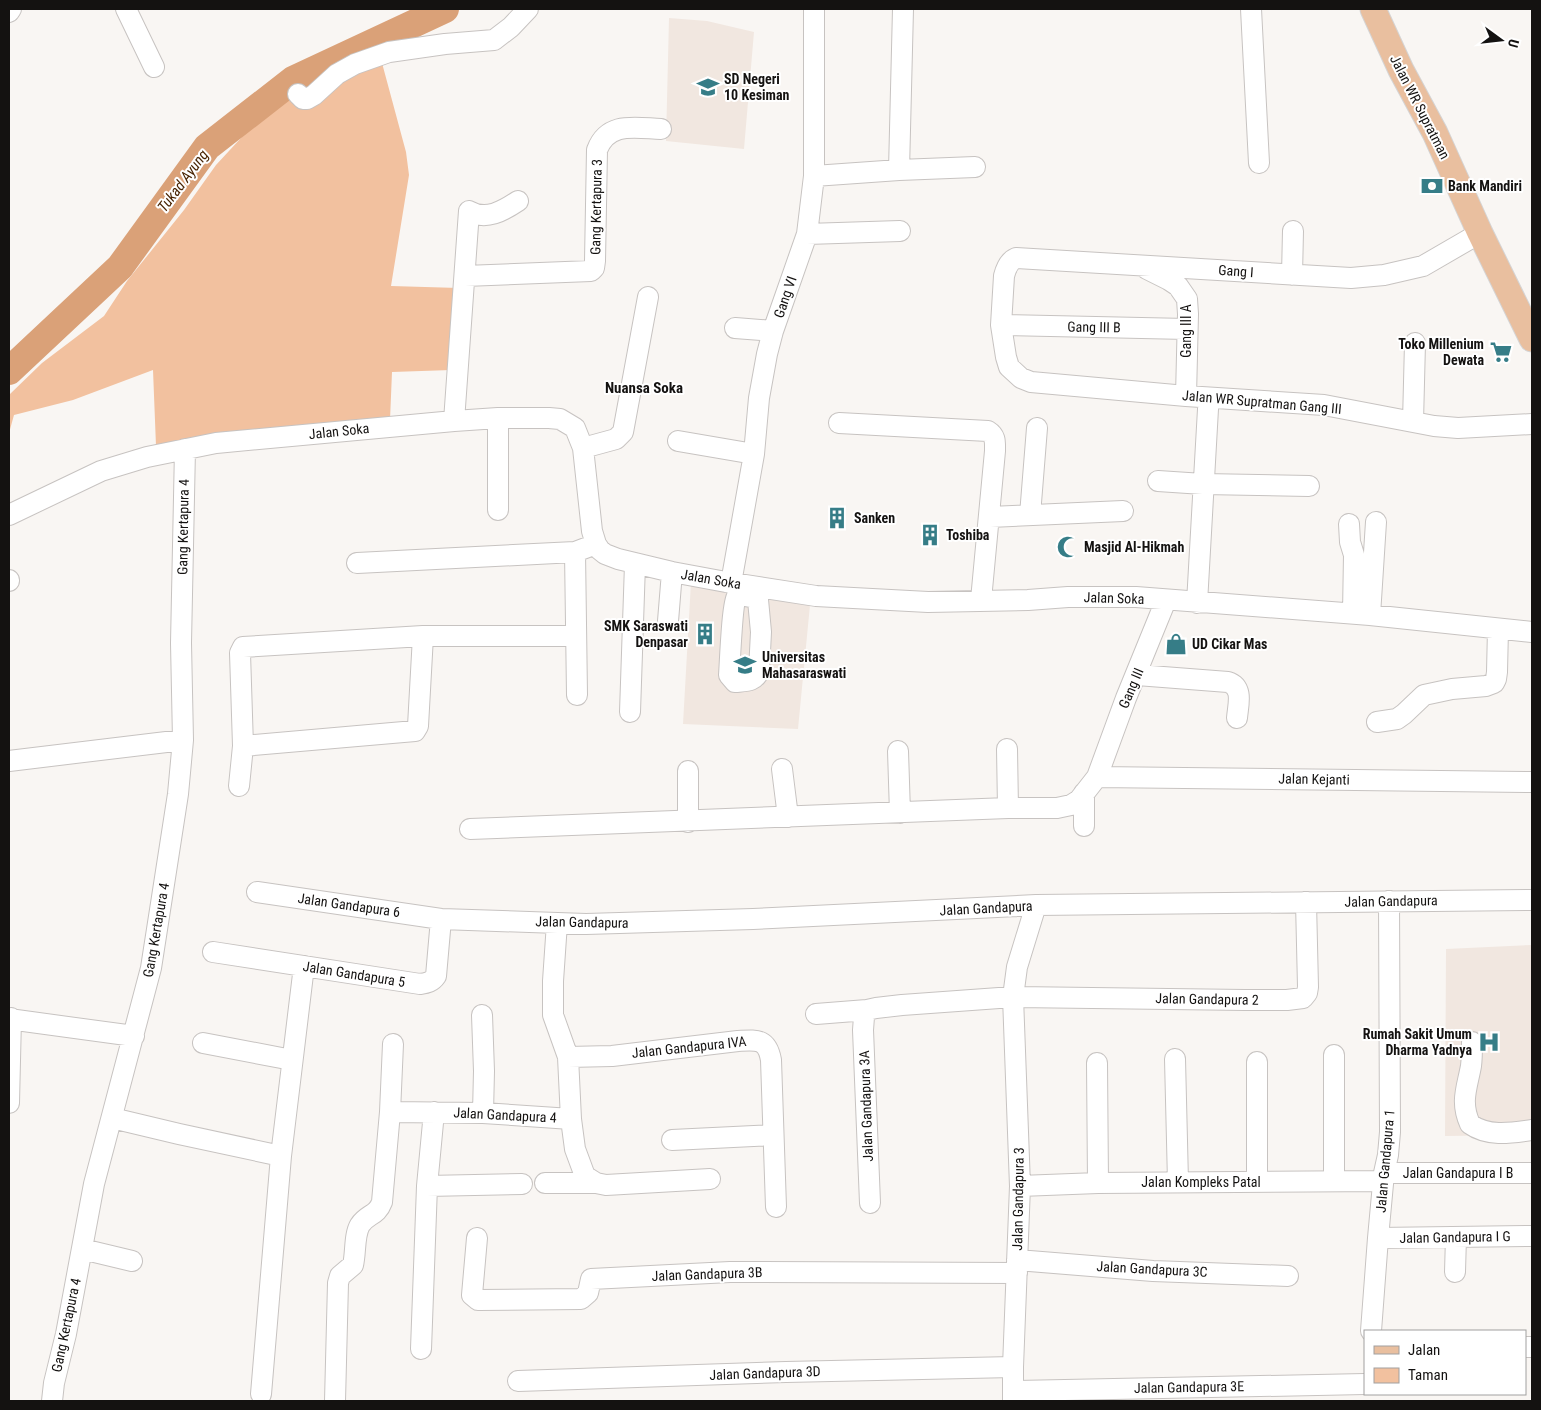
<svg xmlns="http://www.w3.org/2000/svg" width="1541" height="1410" font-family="'Roboto Condensed',sans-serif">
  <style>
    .built { fill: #f1e7e0 }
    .green { fill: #f2c19f }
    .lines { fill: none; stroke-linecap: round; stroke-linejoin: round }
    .river { stroke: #daa178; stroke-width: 28 }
    .minor-casing { stroke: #c7c3c1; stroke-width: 22 }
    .major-casing { stroke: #d5d4d4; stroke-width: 27 }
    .minor { stroke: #fff; stroke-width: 20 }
    .major { stroke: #e9bf9f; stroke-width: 25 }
    .labels { text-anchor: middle; stroke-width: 4; stroke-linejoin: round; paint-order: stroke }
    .poi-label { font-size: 14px; font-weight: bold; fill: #141211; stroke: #fff; text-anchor: start }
    .street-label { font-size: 14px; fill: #141211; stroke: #fff }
    .water-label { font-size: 15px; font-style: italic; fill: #492403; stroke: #fff }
    .neighbourhood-label { font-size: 15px; font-weight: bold; fill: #141211; stroke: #fff }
  </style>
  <rect width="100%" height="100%" fill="#f9f6f3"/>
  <!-- built -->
  <path class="built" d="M669,18L707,21L754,32L744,149L666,141Z
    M691,582L810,605L798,729L683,724Z
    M1532,945V1135L1445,1136L1446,949Z"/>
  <!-- green -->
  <path class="green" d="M382,63L406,152L409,175L391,286L459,288L451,370L392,372L390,420L156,446L153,370L73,400L14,415L9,433V395L42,363L104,316L127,281L184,210L216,165L264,113L304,87L361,65Z"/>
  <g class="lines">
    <!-- river -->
    <path class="river" d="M9,371L120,267L207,147L293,80L445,9"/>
    <!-- minor casing -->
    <g class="minor-casing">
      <path id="minor" d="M126,9L154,67
        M1251,9L1259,163
        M9,12L11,9
        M298,94L303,99H307L314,95L337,74L355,64L389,52L445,44L494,40L511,27L528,9
        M899,170L903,9
        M814,176L899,170L975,167
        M1480,233L1423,266L1384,275L1351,278L1016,258C1009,261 1006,268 1004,276L1001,325L1006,357L1009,367L1021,378L1031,382L1186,396L1324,405L1434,426L1458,428L1532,424
        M807,234L900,231
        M1147,269L1169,280L1178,286L1187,299L1188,314L1186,396
        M1292,275L1293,231
        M465,276L591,271L594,268L595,261L597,150C608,121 635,128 661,129
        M1001,325L1187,329
        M735,328L773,331
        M454,421L469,211C486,221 503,211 518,201
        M1413,422L1415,343
        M839,423L988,431C996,436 995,442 995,451L981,600
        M678,441L754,454
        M583,448L616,439L623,432L648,297
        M1158,481L1203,484L1309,486
        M498,510V418
        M9,515L101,471L147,457L216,443L454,421L498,418H549L560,419L575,428L583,448L592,531L596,544L600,550L605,554L618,559L672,572L726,582L816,596L928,602L1028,600L1068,597H1136L1370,615L1532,632
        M1030,515L1037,428
        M990,517L1123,511
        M1349,524L1350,542L1354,555L1353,613
        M575,552L577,695
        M357,563L575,552L596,544
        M9,580V581
        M731,583L754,454L759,398L767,354L773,331L807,234L814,176V9
        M737,596H745L756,598L758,600L761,632L759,671C755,682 746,681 735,682L729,675C730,662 732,603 737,596Z
        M1197,603L1208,409
        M1370,615L1376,522
        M668,621L672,572
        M1137,675L1228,682C1244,687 1238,705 1237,718
        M630,712L635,564
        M1377,722L1397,719L1404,714L1424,695L1452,689L1486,686L1494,683L1496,679L1497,672L1498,629
        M243,746L415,731L418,726L423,636
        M1007,749L1008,808
        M898,751L900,813
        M9,761L183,740
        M782,769L788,817
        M1097,777L1532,782
        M239,786L243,746L240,653L243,647L423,636H576
        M688,822V771
        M1084,826V793
        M470,829L1008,808H1057L1071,805L1079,800L1097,777L1126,698L1166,600
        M257,892L441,919L586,924L753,919L1036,905L1532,900
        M557,923L553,981V1015L568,1057L571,1119L575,1149L585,1176L596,1183L606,1185L710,1179
        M213,952L420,984C427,983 432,982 436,976L441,919
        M867,1010L864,1017L863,1030L870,1203
        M816,1014L867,1010L876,1008L902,1005L1013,997L1245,1000H1287L1303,998L1307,993L1308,987L1306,902
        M482,1015L484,1071L483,1113
        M9,1019L134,1036
        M1472,1042C1472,1050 1472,1058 1471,1066C1467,1088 1460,1102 1470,1124C1488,1137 1511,1133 1532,1130
        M203,1043L292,1060
        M1334,1055V1181
        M568,1057L612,1056L738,1041C757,1040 767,1038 771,1060L776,1207
        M1175,1059L1178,1182
        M1097,1063L1098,1183
        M9,1103L11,1018
        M390,1112L483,1113L571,1119
        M112,1118L179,1134L281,1156
        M672,1140L773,1135
        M1384,1173H1532
        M1257,1182V1062
        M545,1183H596
        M427,1186L522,1184
        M1020,1186L1098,1183L1383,1181
        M477,1238L472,1295L478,1300L581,1299L588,1293L591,1279L730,1272L1017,1273
        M1378,1238L1532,1236
        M82,1249L132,1261
        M1017,1260L1153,1271L1288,1276
        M1455,1272L1456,1237
        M1371,1331L1378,1238L1384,1173L1388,1155L1390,1132L1389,901
        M1525,1347H1532
        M421,1349L427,1186L434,1112
        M518,1381L786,1372L1013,1367
        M1013,1391L1365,1384
        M261,1394L281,1156L304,966
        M52,1401L54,1383L66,1334L94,1184L151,968L178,794L183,740L181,643L185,449
        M335,1401L338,1283L340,1276L353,1265C356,1253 354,1235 360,1225C367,1214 377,1216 382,1202L390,1112L393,1044
        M1013,1401V1367L1020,1186L1013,997L1017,967L1036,905"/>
    </g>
    <!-- major casing -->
    <g class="major-casing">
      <path id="major" d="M1373,9L1401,70L1435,133L1480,233L1532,339"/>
    </g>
    <!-- minor -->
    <use href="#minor" class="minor"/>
    <!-- major -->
    <use href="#major" class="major"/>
  </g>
  <!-- icons -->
  <defs>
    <g id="school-bare" transform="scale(1.725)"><path d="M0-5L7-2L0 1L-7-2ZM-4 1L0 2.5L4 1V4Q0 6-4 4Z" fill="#367d87" stroke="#fff" stroke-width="2.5" paint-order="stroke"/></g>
    <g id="bank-bare" transform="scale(1.725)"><path d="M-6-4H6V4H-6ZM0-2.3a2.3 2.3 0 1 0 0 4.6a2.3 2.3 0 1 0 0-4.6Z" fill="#367d87" stroke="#fff" stroke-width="2.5" paint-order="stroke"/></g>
    <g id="supermarket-bare" transform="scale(1.725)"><path d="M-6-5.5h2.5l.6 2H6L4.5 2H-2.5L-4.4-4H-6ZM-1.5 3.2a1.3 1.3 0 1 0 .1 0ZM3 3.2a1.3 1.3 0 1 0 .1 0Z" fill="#367d87" stroke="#fff" stroke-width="2.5" paint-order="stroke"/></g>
    <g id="building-bare" transform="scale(1.725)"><path d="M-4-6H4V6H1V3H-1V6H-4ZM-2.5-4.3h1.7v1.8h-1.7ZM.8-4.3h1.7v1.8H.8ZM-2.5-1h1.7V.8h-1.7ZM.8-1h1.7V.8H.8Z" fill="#367d87" stroke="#fff" stroke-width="2.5" paint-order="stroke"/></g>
    <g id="mosque-bare" transform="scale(1.725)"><path d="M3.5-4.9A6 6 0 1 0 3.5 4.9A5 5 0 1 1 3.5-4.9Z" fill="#367d87" stroke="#fff" stroke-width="2.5" paint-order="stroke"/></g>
    <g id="shop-bare" transform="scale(1.725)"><path d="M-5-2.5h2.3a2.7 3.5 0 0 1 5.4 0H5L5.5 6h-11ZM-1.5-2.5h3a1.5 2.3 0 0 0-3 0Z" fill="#367d87" stroke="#fff" stroke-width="2.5" paint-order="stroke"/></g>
    <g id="university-bare" transform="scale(1.725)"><path d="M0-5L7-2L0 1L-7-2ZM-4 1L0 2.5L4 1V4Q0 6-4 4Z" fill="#367d87" stroke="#fff" stroke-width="2.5" paint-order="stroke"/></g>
    <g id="hospital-bare" transform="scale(1.725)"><path d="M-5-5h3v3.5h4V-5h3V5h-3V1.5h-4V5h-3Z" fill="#367d87" stroke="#fff" stroke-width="2.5" paint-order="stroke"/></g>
  </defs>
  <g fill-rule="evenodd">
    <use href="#school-bare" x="708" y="87"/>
    <use href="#bank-bare" x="1432" y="186"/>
    <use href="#supermarket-bare" x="1501" y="352"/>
    <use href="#building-bare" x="837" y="518"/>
    <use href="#building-bare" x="930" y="535"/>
    <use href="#mosque-bare" x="1068" y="547"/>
    <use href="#building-bare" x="705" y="634"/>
    <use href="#shop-bare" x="1176" y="644"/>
    <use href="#university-bare" x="745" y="665"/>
    <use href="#hospital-bare" x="1489" y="1042"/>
  </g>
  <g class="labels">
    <!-- poi labels -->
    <g class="poi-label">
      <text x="724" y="84">SD Negeri<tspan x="724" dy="16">10 Kesiman</tspan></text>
      <text x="1448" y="191">Bank Mandiri</text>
      <text x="1484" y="349" text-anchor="end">Toko Millenium<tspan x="1484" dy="16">Dewata</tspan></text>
      <text x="854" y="523">Sanken</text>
      <text x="946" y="540">Toshiba</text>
      <text x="1084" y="552">Masjid Al-Hikmah</text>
      <text x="688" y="631" text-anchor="end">SMK Saraswati<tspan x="688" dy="16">Denpasar</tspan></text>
      <text x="1192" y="649">UD Cikar Mas</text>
      <text x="762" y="662">Universitas<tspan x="762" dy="16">Mahasaraswati</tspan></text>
      <text x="1472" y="1039" text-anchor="end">Rumah Sakit Umum<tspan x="1472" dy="16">Dharma Yadnya</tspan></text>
    </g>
    <!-- street labels -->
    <g class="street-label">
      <text transform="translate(1420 107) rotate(63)" y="5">Jalan WR Supratman</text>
      <text transform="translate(596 207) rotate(-89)" y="5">Gang Kertapura 3</text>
      <text transform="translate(1236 271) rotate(4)" y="5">Gang I</text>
      <text transform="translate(785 297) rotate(-71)" y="5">Gang VI</text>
      <text transform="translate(1094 327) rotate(1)" y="5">Gang III B</text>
      <text transform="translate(1186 331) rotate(-90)" y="5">Gang III A</text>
      <text transform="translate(1262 402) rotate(5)" y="5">Jalan WR Supratman Gang III</text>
      <text transform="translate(339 431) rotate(-6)" y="5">Jalan Soka</text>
      <text transform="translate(183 527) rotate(-89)" y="5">Gang Kertapura 4</text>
      <text transform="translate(711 579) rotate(10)" y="5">Jalan Soka</text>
      <text transform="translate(1114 598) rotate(2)" y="5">Jalan Soka</text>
      <text transform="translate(1131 688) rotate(-67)" y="5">Gang III</text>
      <text transform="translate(1314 779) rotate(1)" y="5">Jalan Kejanti</text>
      <text transform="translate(1391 901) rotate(-1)" y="5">Jalan Gandapura</text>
      <text transform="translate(349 905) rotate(8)" y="5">Jalan Gandapura 6</text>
      <text transform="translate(986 908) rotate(-3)" y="5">Jalan Gandapura</text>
      <text transform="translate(582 922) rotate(1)" y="5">Jalan Gandapura</text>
      <text transform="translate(156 930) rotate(-80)" y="5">Gang Kertapura 4</text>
      <text transform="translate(354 974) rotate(9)" y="5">Jalan Gandapura 5</text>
      <text transform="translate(1207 999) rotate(1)" y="5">Jalan Gandapura 2</text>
      <text transform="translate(689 1047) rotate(-6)" y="5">Jalan Gandapura IVA</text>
      <text transform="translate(866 1106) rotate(-92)" y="5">Jalan Gandapura 3A</text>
      <text transform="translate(505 1115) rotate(3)" y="5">Jalan Gandapura 4</text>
      <text transform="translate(1385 1161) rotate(-85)" y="5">Jalan Gandapura 1</text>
      <text x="1458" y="1178">Jalan Gandapura I B</text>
      <text x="1201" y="1187">Jalan Kompleks Patal</text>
      <text transform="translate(1018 1199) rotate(-89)" y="5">Jalan Gandapura 3</text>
      <text transform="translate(1455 1237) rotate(-1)" y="5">Jalan Gandapura I G</text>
      <text transform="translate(1152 1269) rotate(3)" y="5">Jalan Gandapura 3C</text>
      <text transform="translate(707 1274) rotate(-2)" y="5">Jalan Gandapura 3B</text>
      <text transform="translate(66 1325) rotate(-78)" y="5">Gang Kertapura 4</text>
      <text transform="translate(765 1373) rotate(-2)" y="5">Jalan Gandapura 3D</text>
      <text transform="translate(1189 1387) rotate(-1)" y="5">Jalan Gandapura 3E</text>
    </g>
    <!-- water labels -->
    <g class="water-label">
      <text transform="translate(183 181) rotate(-53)" y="5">Tukad Ayung</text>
    </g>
    <!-- neighbourhood labels -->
    <g class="neighbourhood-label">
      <text x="644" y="393">Nuansa Soka</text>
    </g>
  </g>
  <!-- border -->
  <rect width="1541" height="1410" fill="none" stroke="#141211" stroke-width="20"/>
  <!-- legend -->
  <rect x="1364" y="1330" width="162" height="65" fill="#ffffff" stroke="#a1a0a0"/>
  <rect x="1374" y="1346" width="25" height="8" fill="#e9bf9f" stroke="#a1a0a0"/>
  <text x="1408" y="1355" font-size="15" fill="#141211">Jalan</text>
  <rect x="1374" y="1368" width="25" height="15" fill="#f2c19f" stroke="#a1a0a0"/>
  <text x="1408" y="1380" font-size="15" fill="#141211">Taman</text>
  <!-- north arrow -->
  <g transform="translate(1501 40) rotate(105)" stroke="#ffffff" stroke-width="4" paint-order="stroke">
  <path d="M0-4L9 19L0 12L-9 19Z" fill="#141211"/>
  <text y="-8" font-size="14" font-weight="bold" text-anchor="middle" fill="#141211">U</text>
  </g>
</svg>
